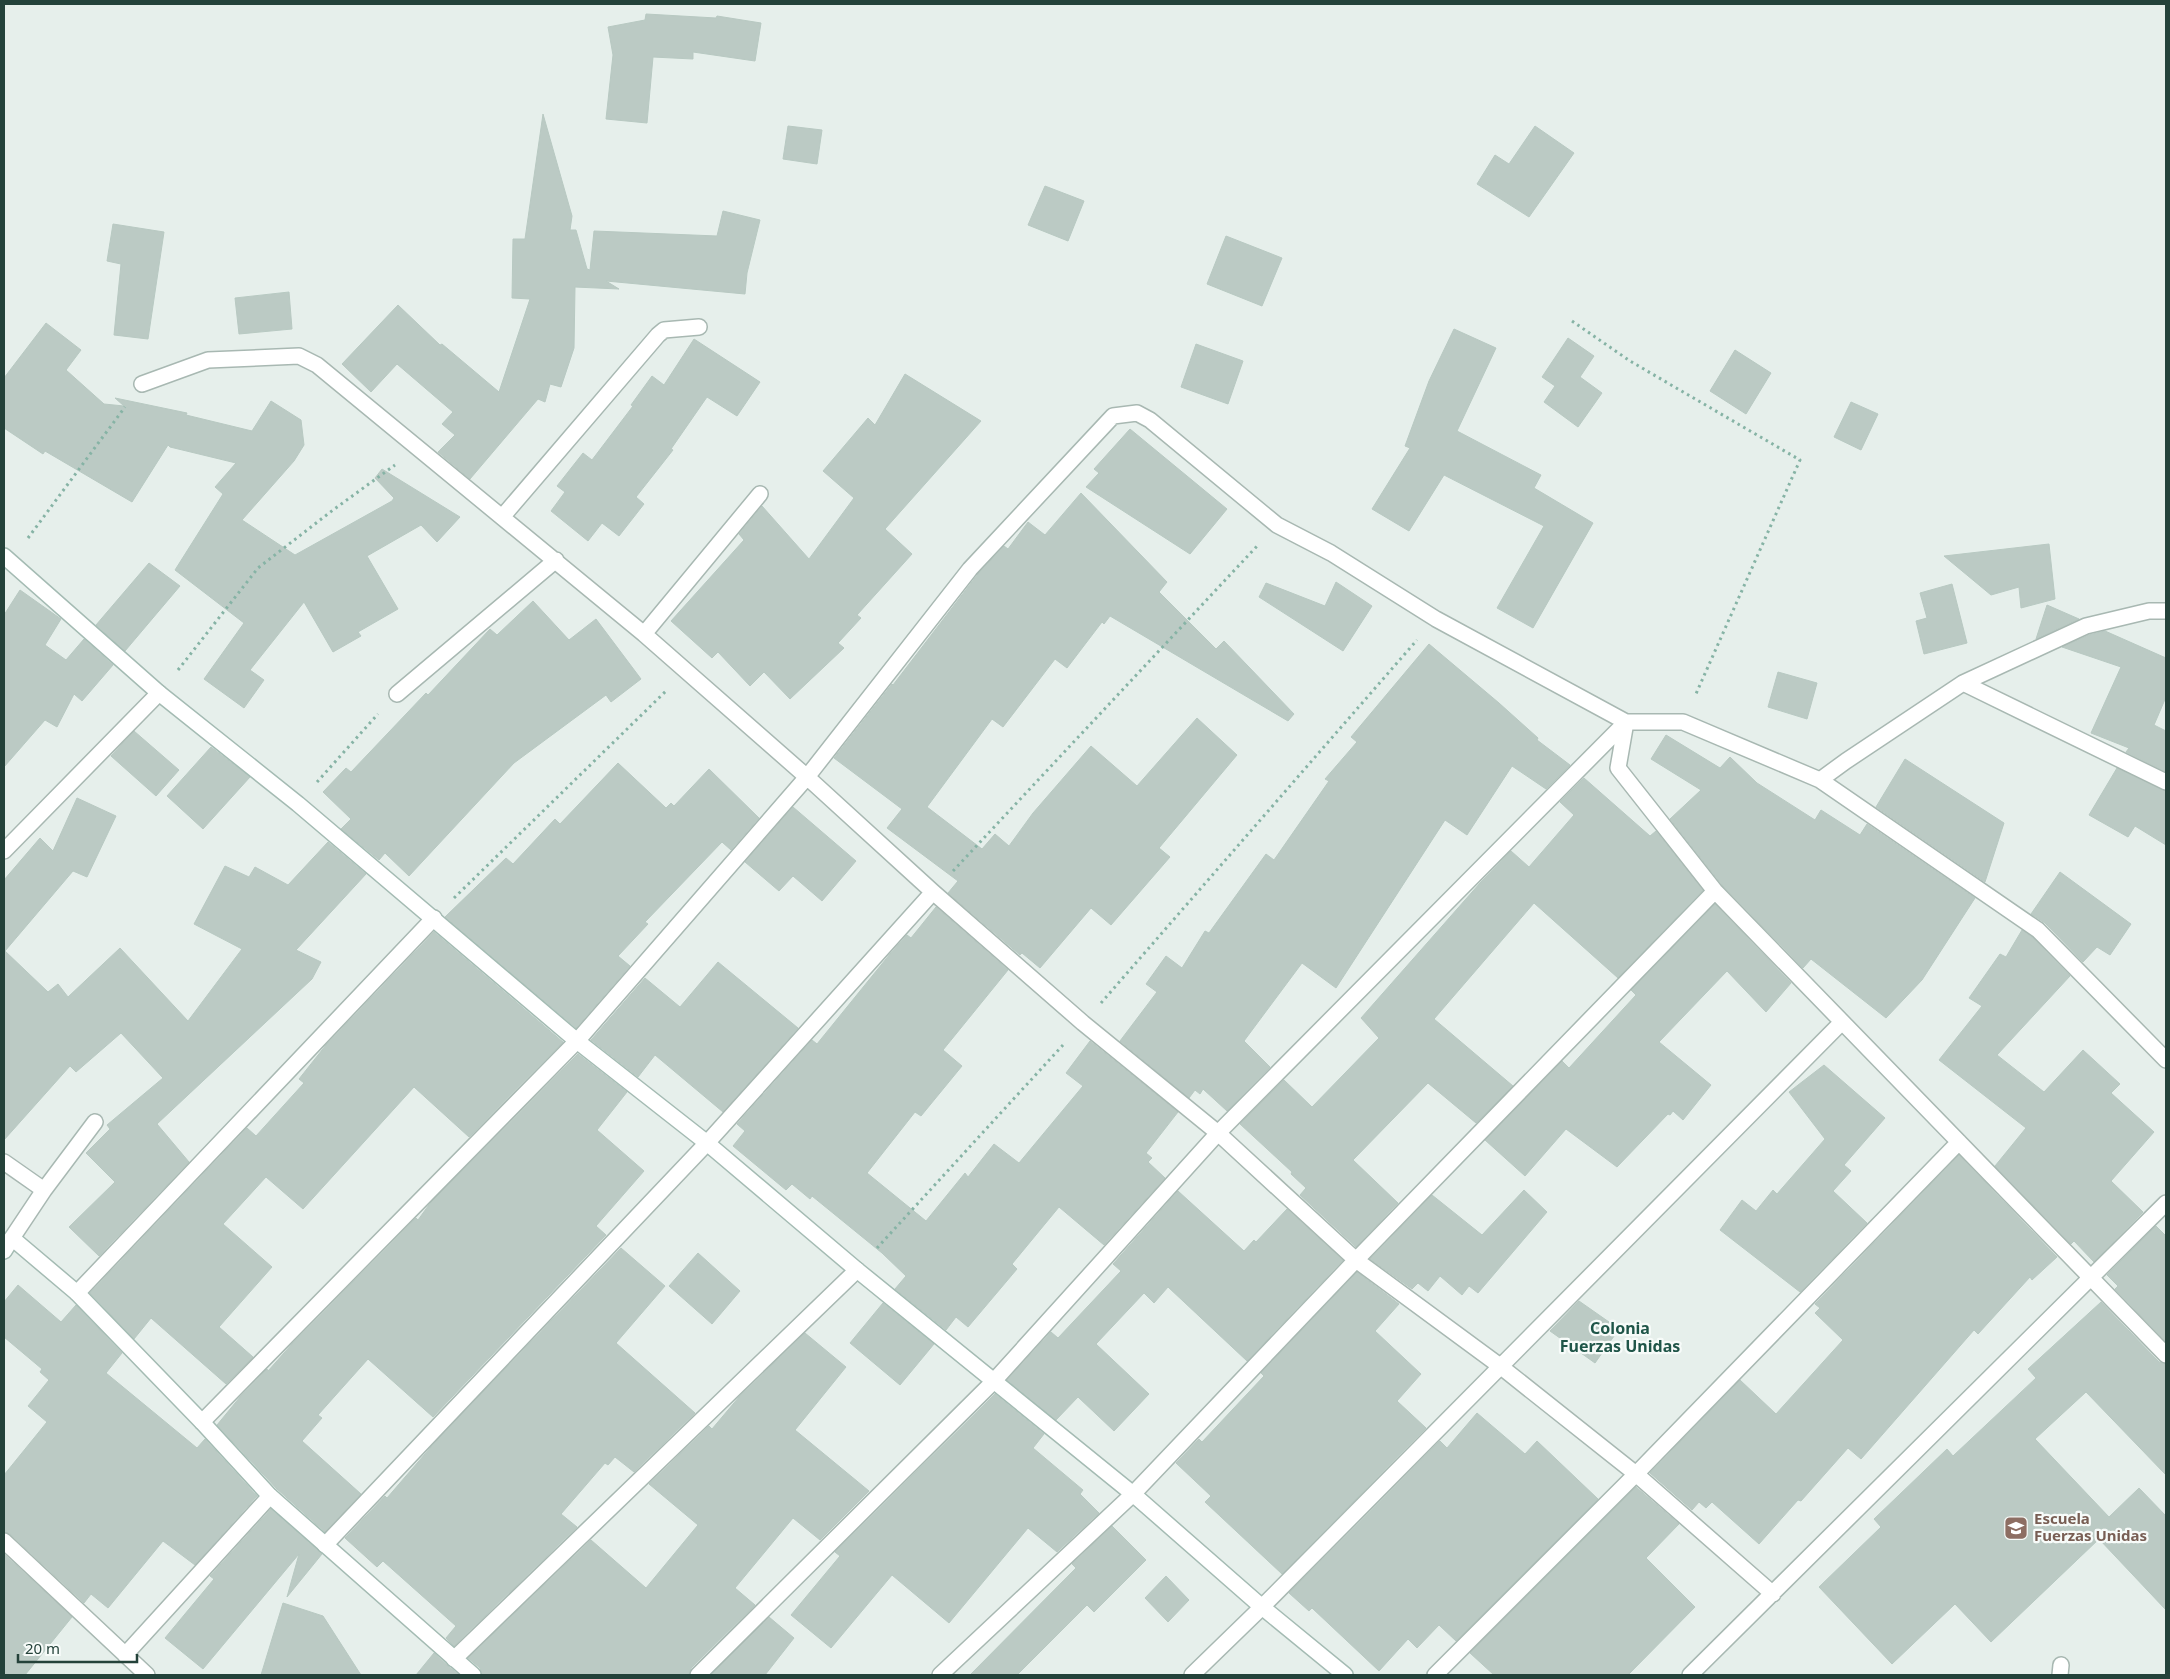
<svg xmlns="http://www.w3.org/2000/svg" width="2170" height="1679" font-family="'Noto Sans',sans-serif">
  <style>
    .building { fill: #bbcac4; stroke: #b8c9c2 }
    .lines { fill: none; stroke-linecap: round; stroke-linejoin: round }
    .lane-casing { stroke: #a8b8b2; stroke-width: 18 }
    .street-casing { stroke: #a8b8b2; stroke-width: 18 }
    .secondary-casing { stroke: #a4bbb3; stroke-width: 18 }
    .path { stroke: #86b3a5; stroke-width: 3; stroke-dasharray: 2.5 4; stroke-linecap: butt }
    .lane { stroke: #fff; stroke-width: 15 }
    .street { stroke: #fff; stroke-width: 15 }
    .secondary { stroke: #fff; stroke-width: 15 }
    .labels { text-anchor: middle; stroke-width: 4.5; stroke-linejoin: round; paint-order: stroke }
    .education-label { font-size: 15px; font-weight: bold; fill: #785e54; stroke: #f7fbf9; text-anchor: start }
    .neighbourhood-label { font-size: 16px; font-weight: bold; fill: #1f5548; stroke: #f7fbf9 }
  </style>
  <rect width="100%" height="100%" fill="#e6efeb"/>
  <!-- building -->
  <path class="building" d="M646,14L716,18L717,16L761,23L755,61L693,52V59L653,57L647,123L606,119L613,55L608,27L645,20Z
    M543,114L572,216L570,230H576L587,269L590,270L594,231L717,236L723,211L760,220L747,273L745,294L606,281L619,289L575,287L574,348L561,387L550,384L545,402L538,399L470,479L438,452L455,435L442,424L453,412L397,364L371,392L342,364L398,305L440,345L442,344L499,392L530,299L512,298L513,239H525Z
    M788,126L822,130L817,164L783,159Z
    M1535,126L1574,153L1529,217L1477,184L1495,155L1509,164Z
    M1045,186L1084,201L1068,241L1028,225Z
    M113,224L164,232L148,339L114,335L121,264L107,261Z
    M1226,236L1282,258L1262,306L1207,284Z
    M289,292L292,329L239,334L235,298Z
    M46,323L81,350L66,370L104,404L124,406L115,398L187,413L186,415L252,431L271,401L301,420L304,445L294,461L242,520L295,555L392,501L394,498L375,478L382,469L460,517L437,542L421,525L367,556L398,609L358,632L361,636L333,652L304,602L250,670L264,680L244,708L204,679L244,623L175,570L223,494L215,487L236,463L170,447L168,445L132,502L45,451L43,454L4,428V378Z
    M1454,329L1496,348L1457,431L1541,475L1534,488L1593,523L1533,628L1497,608L1544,526L1444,475L1409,531L1372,509L1410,448L1405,446L1429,381Z
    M1568,338L1594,356L1580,377L1602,393L1578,427L1544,402L1555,386L1542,377Z
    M694,339L760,382L737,416L707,397L671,449L673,450L636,497L644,504L619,536L602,523L588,541L551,511L565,492L557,486L583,453L592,460L633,406L631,405L652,376L664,385Z
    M1196,344L1243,361L1228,404L1181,387Z
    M1735,350L1771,373L1746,414L1710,391Z
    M905,374L981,421L885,529L912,554L857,615L861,618L838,643L844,648L790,699L764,672L750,686L718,652L712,658L671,621L744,540L739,534L762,506L809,559L854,498L823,471L868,418L875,425Z
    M1851,402L1878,414L1861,450L1834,437Z
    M1130,429L1227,509L1190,554L1086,487L1099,473L1094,469Z
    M1081,493L1167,582L1159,592L1216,649L1224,641L1294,714L1288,721L1110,616L1104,624L1102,622L1067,668L1055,659L1003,727L992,719L927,807L982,849L995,834L1009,846L1033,813L1091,746L1137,786L1197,718L1237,755L1159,848L1170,857L1111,925L1091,908L1040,968L1022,953L1020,955L948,893L958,881L887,828L902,809L834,758L892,684L893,685L978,574L1004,546L1008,549L1028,522L1045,535Z
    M2049,544L2055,599L2021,608L2019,587L1991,595L1944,556Z
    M149,563L180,586L125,651L96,625Z
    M1336,582L1372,606L1343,651L1259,597L1266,583L1325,606Z
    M1952,584L1967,643L1924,654L1916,621L1927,618L1920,593Z
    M20,590L61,619L45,645L66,660L84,639L113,665L82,701L74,694L57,727L45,720L4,767V615Z
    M533,601L569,640L596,619L641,679L611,702L606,695L514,763L409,876L385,853L379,860L341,829L351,819L323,792L346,768L351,772L426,693L428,695L490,629L497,635Z
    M2047,605L2079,619L2036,639Z
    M2105,631L2166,658V697L2154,725L2166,731V772L2126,752L2129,748L2091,733L2121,667L2062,647L2089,635Z
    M1429,644L1499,703L1538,738L1537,740L1570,765L1546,789L1512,766L1467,835L1445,820L1336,988L1302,963L1244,1041L1270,1067L1227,1111L1203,1089L1200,1094L1195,1090L1189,1098L1120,1041L1157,992L1146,984L1166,956L1182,968L1205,931L1209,933L1266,854L1274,860L1329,781L1325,779L1357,742L1351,737Z
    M1778,672L1817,683L1807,719L1768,707Z
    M134,731L179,770L156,796L111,756Z
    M1666,735L1720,768L1730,757L1757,783L1815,820L1821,810L1860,835L1867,824L1975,898L1922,980L1886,1018L1811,959L1803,968L1722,885L1670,819L1701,790L1651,759Z
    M211,747L250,777L203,829L167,796Z
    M1905,759L2004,823L1985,882L1876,807Z
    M618,763L666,808L671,803L674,806L709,769L759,818L731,850L722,842L645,922L648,924L618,956L630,966L576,1028L445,917L506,858L513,864L555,819L560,824Z
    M2117,768L2166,791V845L2135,826L2128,837L2089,815Z
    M1584,778L1650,836L1656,831L1703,890L1618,978L1534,903L1434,1019L1513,1086L1476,1123L1428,1083L1353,1160L1398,1203L1356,1247L1300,1195L1306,1188L1291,1174L1292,1172L1240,1124L1284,1080L1312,1107L1379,1038L1361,1018L1480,883L1511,851L1529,867L1574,815L1560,802Z
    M77,798L116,816L87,877L73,871L5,951L48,992L58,984L68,997L120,948L188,1021L242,949L194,924L225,866L249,877L255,867L288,885L328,842L366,874L296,950L321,962L312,979L157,1124L189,1162L99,1256L69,1227L115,1182L86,1153L110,1129L107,1125L163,1078L121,1033L76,1072L70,1066L4,1140V880L40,838L53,851Z
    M793,807L856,861L822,901L793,876L779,891L745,862Z
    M2060,872L2131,924L2110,955L2097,947L2083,962L2045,923L2031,914Z
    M1715,904L1791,983L1766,1012L1727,971L1659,1042L1711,1085L1683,1120L1673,1111L1670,1115L1668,1114L1617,1167L1566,1129L1525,1176L1485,1140L1562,1061L1569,1068L1636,995L1631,990Z
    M936,907L1008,970L943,1050L962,1066L921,1116L915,1112L867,1173L926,1221L965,1173L968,1177L994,1144L1019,1163L1083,1086L1066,1073L1090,1041L1178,1112L1146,1153L1152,1158L1148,1162L1165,1178L1104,1245L1059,1207L1012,1264L1017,1269L968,1327L956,1317L946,1330L895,1289L906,1276L882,1253L812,1196L810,1199L792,1184L786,1190L733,1146L745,1131L737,1124L812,1040L817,1044L890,954L907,935L911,938Z
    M2022,930L2032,937L2070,976L1997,1055L2044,1092L2083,1050L2120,1084L2111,1093L2154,1132L2111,1181L2143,1212L2094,1262L2074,1241L2071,1244L1995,1166L2026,1128L1939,1060L1982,1006L1969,998L2000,954L2006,957Z
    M434,932L563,1042L469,1137L414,1087L303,1209L266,1177L223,1224L272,1267L219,1327L253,1357L226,1384L151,1318L134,1339L90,1293L247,1128L256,1136L304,1083L299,1079L326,1045Z
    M718,962L798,1028L723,1112L655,1055L638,1077L591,1040L645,978L680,1007Z
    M578,1054L627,1092L597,1130L644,1171L596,1226L606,1235L433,1417L368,1359L318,1415L322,1418L302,1441L361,1494L325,1532L277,1489L217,1425L240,1397L267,1369L268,1371L292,1344L416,1218L418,1220L431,1202Z
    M1824,1065L1885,1118L1844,1165L1851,1171L1833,1191L1867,1223L1800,1292L1720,1230L1742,1200L1756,1211L1773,1190L1777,1194L1825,1139L1789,1092Z
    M1959,1155L2057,1257L2032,1280L2030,1277L1978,1334L1974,1330L1861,1459L1848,1448L1801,1501L1798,1500L1759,1544L1712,1502L1706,1508L1699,1502L1692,1510L1650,1473L1740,1380L1776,1414L1843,1340L1815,1313L1820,1308L1815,1304Z
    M1524,1190L1547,1212L1478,1293L1469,1286L1462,1295L1440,1276L1428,1291L1418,1283L1412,1289L1370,1259L1432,1195L1482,1235Z
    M1178,1191L1244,1251L1254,1240L1256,1242L1287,1209L1343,1260L1247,1361L1168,1287L1154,1303L1144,1293L1096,1344L1149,1394L1114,1431L1078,1397L1056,1420L1007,1380L1051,1332L1058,1338L1121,1271L1113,1264Z
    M2156,1226L2166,1236V1342L2115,1289L2118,1286L2107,1275Z
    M621,1248L665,1286L616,1343L695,1413L634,1472L615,1457L608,1465L605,1463L561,1514L577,1527L454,1646L446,1638L456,1626L383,1561L377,1567L345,1538L385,1496L387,1498L437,1440Z
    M698,1253L740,1291L712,1324L669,1286Z
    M1357,1272L1399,1304L1375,1331L1421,1374L1397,1401L1426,1428L1282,1574L1205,1502L1211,1496L1176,1463L1199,1439L1202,1442L1264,1376L1261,1373Z
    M18,1285L61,1322L76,1305L122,1353L106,1373L197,1448L205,1439L257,1496L195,1565L163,1541L108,1608L91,1594L84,1603L10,1534L4,1532V1475L47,1422L28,1406L49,1380L40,1372L42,1369L4,1337V1302Z
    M1579,1301L1619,1329L1595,1363L1550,1331Z
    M2101,1302L2159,1362L2166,1364V1475L2086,1392L2035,1439L2109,1517L2139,1488L2166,1516V1610L2099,1539L1991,1642L1955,1604L1892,1664L1819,1587L1881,1527L1874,1519L1947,1449L1953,1456L2036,1378L2028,1369Z
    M883,1303L934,1344L900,1385L850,1343Z
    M805,1333L846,1367L795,1430L869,1491L820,1540L793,1518L735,1588L755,1605L691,1668L689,1675H482L480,1668L468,1658L591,1540L646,1588L698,1525L649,1484L709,1426L712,1429L739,1397Z
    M995,1394L1044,1434L1033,1448L1083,1490L1080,1494L1099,1513L1057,1552L1028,1528L949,1623L892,1575L831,1648L791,1615L840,1556L835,1552Z
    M1477,1413L1525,1454L1537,1441L1598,1499L1456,1641L1439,1625L1417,1648L1408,1639L1379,1671L1312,1608L1309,1611L1289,1593L1440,1441L1447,1448Z
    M1636,1487L1679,1524L1646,1558L1695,1607L1628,1675H1494L1470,1653Z
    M271,1509L322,1554L287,1597L299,1554L203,1669L165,1638L214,1579L210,1576Z
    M1112,1526L1146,1560L1094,1612L1087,1605L1017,1675H970L1076,1568L1072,1564Z
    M4,1554L72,1617L25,1675H4Z
    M1166,1576L1189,1600L1168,1622L1145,1598Z
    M283,1603L323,1616L361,1675H261Z
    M769,1617L794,1638L765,1675H711Z
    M434,1653L448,1666L459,1675H416Z"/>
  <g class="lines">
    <!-- lane casing -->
    <g class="lane-casing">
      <path id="lane" d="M2060,1675L2061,1665"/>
    </g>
    <!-- street casing -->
    <g class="street-casing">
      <path id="street" d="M142,384L208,360L299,356L317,365L644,634L807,777L933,892L1083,1023L1218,1133L1356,1260L1500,1366L1636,1474L1773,1594
        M503,516L658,335L664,330L699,327
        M644,634L760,494
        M1963,683L2166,782
        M397,694L556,560
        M1626,722L1618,768L1715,891L2166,1355
        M1820,780L2038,930L2166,1060
        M4,851L159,693
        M4,1162L44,1190L12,1238
        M44,1190L95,1122
        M77,1293L434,918
        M202,1422L577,1041L807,777L970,569L1113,416L1137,413L1150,420L1277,525L1331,553L1436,619L1626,722H1683L1820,780L1846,761L1963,683L2086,626L2149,611H2166
        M4,1541L147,1675
        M325,1545L707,1143L933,892
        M125,1655L270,1496
        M454,1659L857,1270
        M698,1675L993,1382L1218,1133L1626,722
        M940,1675L1133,1494L1356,1260L1715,891
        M1192,1675L1262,1607L1842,1022
        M1435,1675L1636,1474L1959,1142
        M1690,1675L2166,1203"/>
    </g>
    <!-- secondary casing -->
    <g class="secondary-casing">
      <path id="secondary" d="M4,556L159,693L298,804L577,1041L707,1143L857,1270L1133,1494L1262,1607L1345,1675
        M4,1251L12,1238L77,1293L202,1422L270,1496L473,1675"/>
    </g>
    <!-- path -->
    <path class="path" d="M1572,321L1630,361L1800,460L1695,696
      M28,538L125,407
      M178,670L258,568L333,510L395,465
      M317,782L378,714
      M953,871L1258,545
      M454,898L666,691
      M1101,1003L1417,640
      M877,1248L1063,1045"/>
    <!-- lane -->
    <use href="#lane" class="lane"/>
    <!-- street -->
    <use href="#street" class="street"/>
    <!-- secondary -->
    <use href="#secondary" class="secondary"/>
  </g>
  <!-- icons -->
  <defs>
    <g id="school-square" transform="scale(1.25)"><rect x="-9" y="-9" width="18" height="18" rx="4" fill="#8d6e63" stroke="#f7fbf9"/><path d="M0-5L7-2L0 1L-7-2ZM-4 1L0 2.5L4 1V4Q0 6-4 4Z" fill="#fff"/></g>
  </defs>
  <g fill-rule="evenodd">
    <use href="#school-square" x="2016" y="1528"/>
  </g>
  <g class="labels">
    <!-- education labels -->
    <g class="education-label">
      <text x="2034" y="1524">Escuela<tspan x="2034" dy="17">Fuerzas Unidas</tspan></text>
    </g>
    <!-- neighbourhood labels -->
    <g class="neighbourhood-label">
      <text x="1620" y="1334">Colonia<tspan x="1620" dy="18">Fuerzas Unidas</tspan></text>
    </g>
  </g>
  <!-- border -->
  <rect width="2170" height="1679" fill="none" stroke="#24423a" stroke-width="10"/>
  <!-- scale -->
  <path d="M18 1654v8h119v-8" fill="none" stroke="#24423a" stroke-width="2.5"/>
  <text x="25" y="1654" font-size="15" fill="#24423a" stroke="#f7fbf9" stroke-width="4" paint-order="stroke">20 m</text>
</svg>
